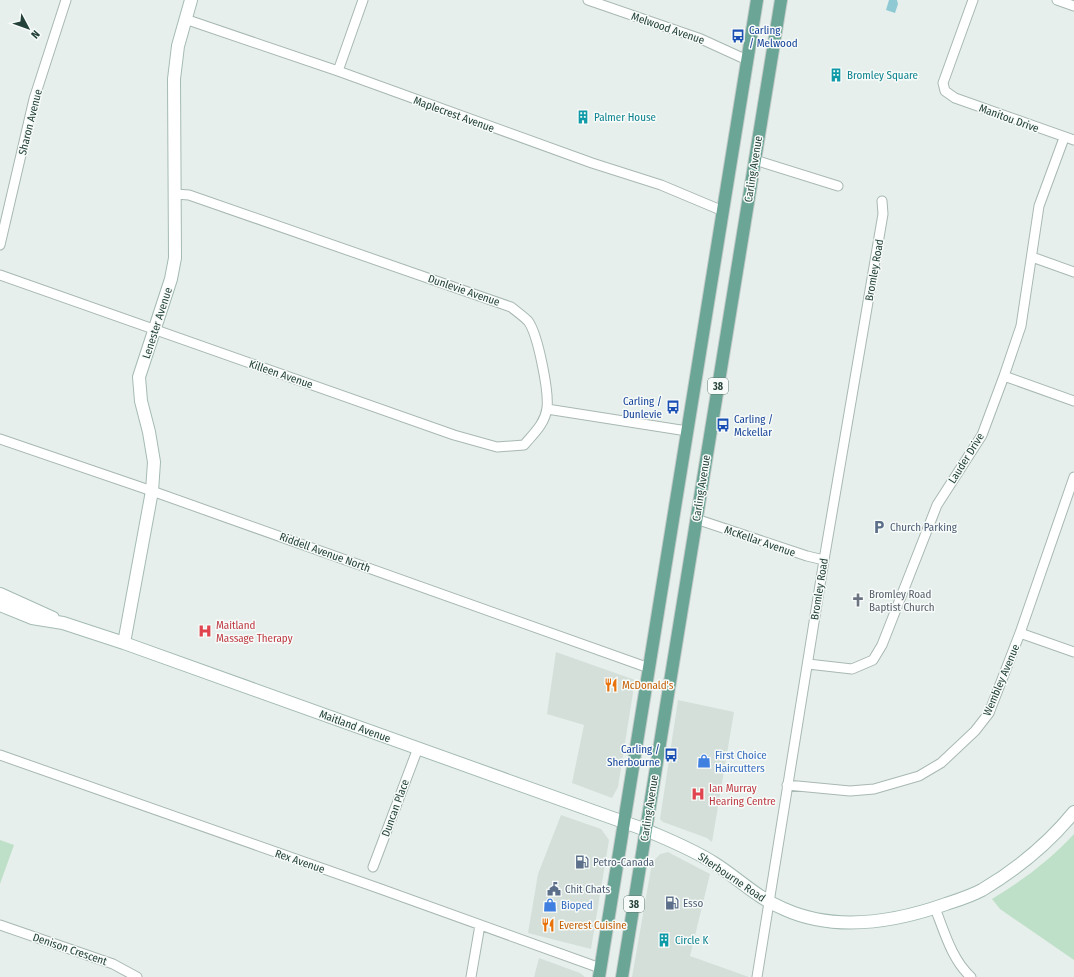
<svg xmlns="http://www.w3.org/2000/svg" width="1074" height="977" font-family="'Fira Sans Condensed',sans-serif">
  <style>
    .built { fill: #d4dfda }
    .green { fill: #bfe0c8 }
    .water { fill: #8ec9d4 }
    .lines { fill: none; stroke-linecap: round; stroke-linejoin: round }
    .street-casing { stroke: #a8b8b2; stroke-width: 11 }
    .secondary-casing { stroke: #a4bbb3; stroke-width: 14 }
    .primary-casing { stroke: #c2cac8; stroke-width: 14 }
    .street { stroke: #fff; stroke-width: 9 }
    .secondary { stroke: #fff; stroke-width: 12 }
    .primary { stroke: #6aa596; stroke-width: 12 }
    .labels { text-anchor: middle; stroke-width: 3; stroke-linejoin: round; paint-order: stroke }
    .shield { fill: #f7fbf9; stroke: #637a73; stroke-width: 1 }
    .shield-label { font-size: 10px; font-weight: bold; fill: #24423a }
    .street-label { font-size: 11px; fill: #24423a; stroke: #f7fbf9 }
    .transit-label { font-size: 11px; fill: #164399; stroke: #f7fbf9; text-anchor: start }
    .culture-label { font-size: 11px; fill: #0d838f; stroke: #f7fbf9; text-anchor: start }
    .service-label { font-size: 11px; fill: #4e5e75; stroke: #f7fbf9; text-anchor: start }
    .worship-label { font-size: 11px; fill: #5b616d; stroke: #f7fbf9; text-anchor: start }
    .health-label { font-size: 11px; fill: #be3a42; stroke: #f7fbf9; text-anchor: start }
    .food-label { font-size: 11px; fill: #c56008; stroke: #f7fbf9; text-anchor: start }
    .shop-label { font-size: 11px; fill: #366cbe; stroke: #f7fbf9; text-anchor: start }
  </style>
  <rect width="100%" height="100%" fill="#e6efeb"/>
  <!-- built -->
  <path class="built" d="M556,652L635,680L618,787L612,798L572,783L584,725L547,714Z
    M678,700L734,712L712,842L707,838L663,822L660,819Z
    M561,815L601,829L609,840L591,949L528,933L538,874Z
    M668,852L710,874L690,956L749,977H632L652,863L660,854Z
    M539,958L580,973L585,977H534Z"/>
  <!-- green -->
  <path class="green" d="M1074,834V960L1000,909L992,899C1022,881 1050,860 1074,834Z
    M0,840L14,845L0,884Z"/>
  <!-- water -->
  <path class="water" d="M889,0H897L898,4L895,13L886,10Z"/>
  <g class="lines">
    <!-- street casing -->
    <g class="street-casing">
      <path id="street" d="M588,0L701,39L747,60
        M973,0L943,83L945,91L955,98L1074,140
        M1057,0L1074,6
        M185,19L338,71L592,163L661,185L723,211
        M338,71L363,0
        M755,160L838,186
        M0,245L34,99L66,0
        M1032,257L1074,272
        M0,275L454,435L497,447L524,445C533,434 545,424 547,408C549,392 538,334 528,321C523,316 516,311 511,307L189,195L175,194
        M1004,376L1074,401
        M547,409L687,431
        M0,439L152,491L649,668
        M696,519L807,556L824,560
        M1020,633L1074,652
        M808,664L852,669L873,660L882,645L937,505L982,435L1004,376L1021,326L1039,206L1064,138
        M0,755L378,888L600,968
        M787,785L850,791L874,789L919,776L941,763L975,731L989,713L1020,633L1074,477
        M373,867L418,748
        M935,908C944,931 952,960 971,977
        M0,925L113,964L137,977
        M471,977L480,925
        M757,977L824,560L883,214L882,201"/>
    </g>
    <!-- secondary casing -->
    <g class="secondary-casing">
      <path id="secondary" d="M0,594L53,618
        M0,605L32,618L63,623L124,643L646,830C669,840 692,849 714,863C738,878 757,898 784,909C835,932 895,922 946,904C958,900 971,896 982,890C1017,869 1048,844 1074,812
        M124,643L152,491L154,462L149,432L141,401L139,377L171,279L175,258L174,79L178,46L191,0"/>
    </g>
    <!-- primary casing -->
    <g class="primary-casing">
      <path id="primary" d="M599,977L757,0
        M622,977L781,0"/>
    </g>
    <!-- street -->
    <use href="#street" class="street"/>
    <!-- secondary -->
    <use href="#secondary" class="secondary"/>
    <!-- primary -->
    <use href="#primary" class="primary"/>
  </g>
  <!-- icons -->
  <defs>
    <g id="bus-bare" transform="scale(1.08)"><path d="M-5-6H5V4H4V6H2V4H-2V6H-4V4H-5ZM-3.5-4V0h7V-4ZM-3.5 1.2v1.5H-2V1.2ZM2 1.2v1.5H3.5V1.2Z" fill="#1a4fb4" stroke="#f7fbf9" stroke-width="2.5" paint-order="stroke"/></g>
    <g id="building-bare" transform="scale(1.08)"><path d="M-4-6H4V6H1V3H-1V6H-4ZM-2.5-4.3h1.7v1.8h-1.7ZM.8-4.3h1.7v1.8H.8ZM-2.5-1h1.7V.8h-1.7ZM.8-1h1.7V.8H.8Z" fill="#0f9aa8" stroke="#f7fbf9" stroke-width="2.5" paint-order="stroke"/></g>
    <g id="parking-bare" transform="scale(1.08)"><path d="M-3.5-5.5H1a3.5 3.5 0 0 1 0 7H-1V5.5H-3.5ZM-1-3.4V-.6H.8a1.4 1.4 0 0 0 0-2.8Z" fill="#5c6f8a" stroke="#f7fbf9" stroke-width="2.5" paint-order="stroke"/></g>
    <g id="church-bare" transform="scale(1.08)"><path d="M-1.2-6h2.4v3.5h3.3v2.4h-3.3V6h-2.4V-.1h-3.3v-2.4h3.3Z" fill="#6b7280" stroke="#f7fbf9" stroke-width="2.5" paint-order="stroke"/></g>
    <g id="hospital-bare" transform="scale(1.08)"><path d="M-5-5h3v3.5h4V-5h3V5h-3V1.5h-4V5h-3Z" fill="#e0444e" stroke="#f7fbf9" stroke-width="2.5" paint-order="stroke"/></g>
    <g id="restaurant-bare" transform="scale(1.08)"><path d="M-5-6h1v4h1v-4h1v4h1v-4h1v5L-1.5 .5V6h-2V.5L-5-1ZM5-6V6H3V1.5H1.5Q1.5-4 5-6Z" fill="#e8710a" stroke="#f7fbf9" stroke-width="2.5" paint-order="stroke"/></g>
    <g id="shop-bare" transform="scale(1.08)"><path d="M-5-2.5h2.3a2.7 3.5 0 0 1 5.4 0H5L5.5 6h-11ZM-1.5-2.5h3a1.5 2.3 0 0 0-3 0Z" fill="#3f7fe0" stroke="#f7fbf9" stroke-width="2.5" paint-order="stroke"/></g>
    <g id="fuel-bare" transform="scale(1.08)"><path d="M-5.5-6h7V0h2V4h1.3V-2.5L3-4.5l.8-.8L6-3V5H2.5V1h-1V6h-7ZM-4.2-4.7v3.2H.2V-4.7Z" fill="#5c6f8a" stroke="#f7fbf9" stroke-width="2.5" paint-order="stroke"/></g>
    <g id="civic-bare" transform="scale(1.08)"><path d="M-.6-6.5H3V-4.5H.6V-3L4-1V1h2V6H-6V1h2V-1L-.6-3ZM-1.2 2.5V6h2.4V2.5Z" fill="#5c6f8a" stroke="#f7fbf9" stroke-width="2.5" paint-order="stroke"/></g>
  </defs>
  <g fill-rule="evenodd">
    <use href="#bus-bare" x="738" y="36"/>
    <use href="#building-bare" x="836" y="75"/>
    <use href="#building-bare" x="583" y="117"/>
    <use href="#bus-bare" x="673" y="407"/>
    <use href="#bus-bare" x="723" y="425"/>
    <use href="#parking-bare" x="879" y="527"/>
    <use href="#church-bare" x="858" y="600"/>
    <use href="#hospital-bare" x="205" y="631"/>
    <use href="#restaurant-bare" x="611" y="685"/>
    <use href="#bus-bare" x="671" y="755"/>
    <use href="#shop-bare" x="704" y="761"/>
    <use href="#hospital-bare" x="698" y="794"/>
    <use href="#fuel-bare" x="582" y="862"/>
    <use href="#civic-bare" x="554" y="889"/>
    <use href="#fuel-bare" x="672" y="903"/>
    <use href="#shop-bare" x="550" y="905"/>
    <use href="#restaurant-bare" x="548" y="925"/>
    <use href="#building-bare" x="664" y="940"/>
  </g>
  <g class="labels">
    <!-- shield labels -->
    <g class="shield">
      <rect x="708" y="378" width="20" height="16" rx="3"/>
      <rect x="624" y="896" width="20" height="16" rx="3"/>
    </g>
    <g class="shield-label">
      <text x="718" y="390">38</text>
      <text x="634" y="908">38</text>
    </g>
    <!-- street labels -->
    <g class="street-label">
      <text transform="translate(668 28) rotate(19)" y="4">Melwood Avenue</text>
      <text transform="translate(454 114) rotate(20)" y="4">Maplecrest Avenue</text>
      <text transform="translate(1009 118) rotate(20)" y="4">Manitou Drive</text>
      <text transform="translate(30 122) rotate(-76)" y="4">Sharon Avenue</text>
      <text transform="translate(753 169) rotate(-81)" y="4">Carling Avenue</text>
      <text transform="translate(874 270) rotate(-80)" y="4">Bromley Road</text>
      <text transform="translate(464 290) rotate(19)" y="4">Dunlevie Avenue</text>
      <text transform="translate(157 323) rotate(-72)" y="4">Lenester Avenue</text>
      <text transform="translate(281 374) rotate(19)" y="4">Killeen Avenue</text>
      <text transform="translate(966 458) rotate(-58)" y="4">Lauder Drive</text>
      <text transform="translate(701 488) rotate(-81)" y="4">Carling Avenue</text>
      <text transform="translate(760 541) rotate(19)" y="4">McKellar Avenue</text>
      <text transform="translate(325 552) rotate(20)" y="4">Riddell Avenue North</text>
      <text transform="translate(819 589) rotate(-81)" y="4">Bromley Road</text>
      <text transform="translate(1001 680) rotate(-67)" y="4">Wembley Avenue</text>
      <text transform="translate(355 726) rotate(20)" y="4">Maitland Avenue</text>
      <text transform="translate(395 808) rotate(-70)" y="4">Duncan Place</text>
      <text transform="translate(649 808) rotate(-81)" y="4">Carling Avenue</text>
      <text transform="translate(300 861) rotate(19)" y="4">Rex Avenue</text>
      <text transform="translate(732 877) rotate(34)" y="4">Sherbourne Road</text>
      <text transform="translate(70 949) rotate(19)" y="4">Denison Crescent</text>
    </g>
    <!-- transit labels -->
    <g class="transit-label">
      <text x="749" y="34">Carling<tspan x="749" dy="13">/ Melwood</tspan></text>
      <text x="662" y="405" text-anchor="end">Carling /<tspan x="662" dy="13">Dunlevie</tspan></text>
      <text x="734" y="423">Carling /<tspan x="734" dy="13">Mckellar</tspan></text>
      <text x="660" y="753" text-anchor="end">Carling /<tspan x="660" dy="13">Sherbourne</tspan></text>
    </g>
    <!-- culture labels -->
    <g class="culture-label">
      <text x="847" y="79">Bromley Square</text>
      <text x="594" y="121">Palmer House</text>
      <text x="675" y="944">Circle K</text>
    </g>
    <!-- service labels -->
    <g class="service-label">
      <text x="890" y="531">Church Parking</text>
      <text x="593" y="866">Petro-Canada</text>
      <text x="565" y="893">Chit Chats</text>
      <text x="683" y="907">Esso</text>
    </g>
    <!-- worship labels -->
    <g class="worship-label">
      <text x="869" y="598">Bromley Road<tspan x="869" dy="13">Baptist Church</tspan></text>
    </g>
    <!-- health labels -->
    <g class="health-label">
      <text x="216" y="629">Maitland<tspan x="216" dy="13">Massage Therapy</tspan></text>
      <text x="709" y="792">Ian Murray<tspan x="709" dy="13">Hearing Centre</tspan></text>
    </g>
    <!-- food labels -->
    <g class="food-label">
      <text x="622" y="689">McDonald's</text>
      <text x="559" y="929">Everest Cuisine</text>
    </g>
    <!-- shop labels -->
    <g class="shop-label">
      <text x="715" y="759">First Choice<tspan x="715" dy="13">Haircutters</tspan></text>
      <text x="561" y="909">Bioped</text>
    </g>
  </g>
  <!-- north arrow -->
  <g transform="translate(28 28) rotate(131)" stroke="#f7fbf9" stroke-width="3" paint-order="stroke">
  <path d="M0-3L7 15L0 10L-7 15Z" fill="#24423a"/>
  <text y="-6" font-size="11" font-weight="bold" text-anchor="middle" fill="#24423a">N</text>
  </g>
</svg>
